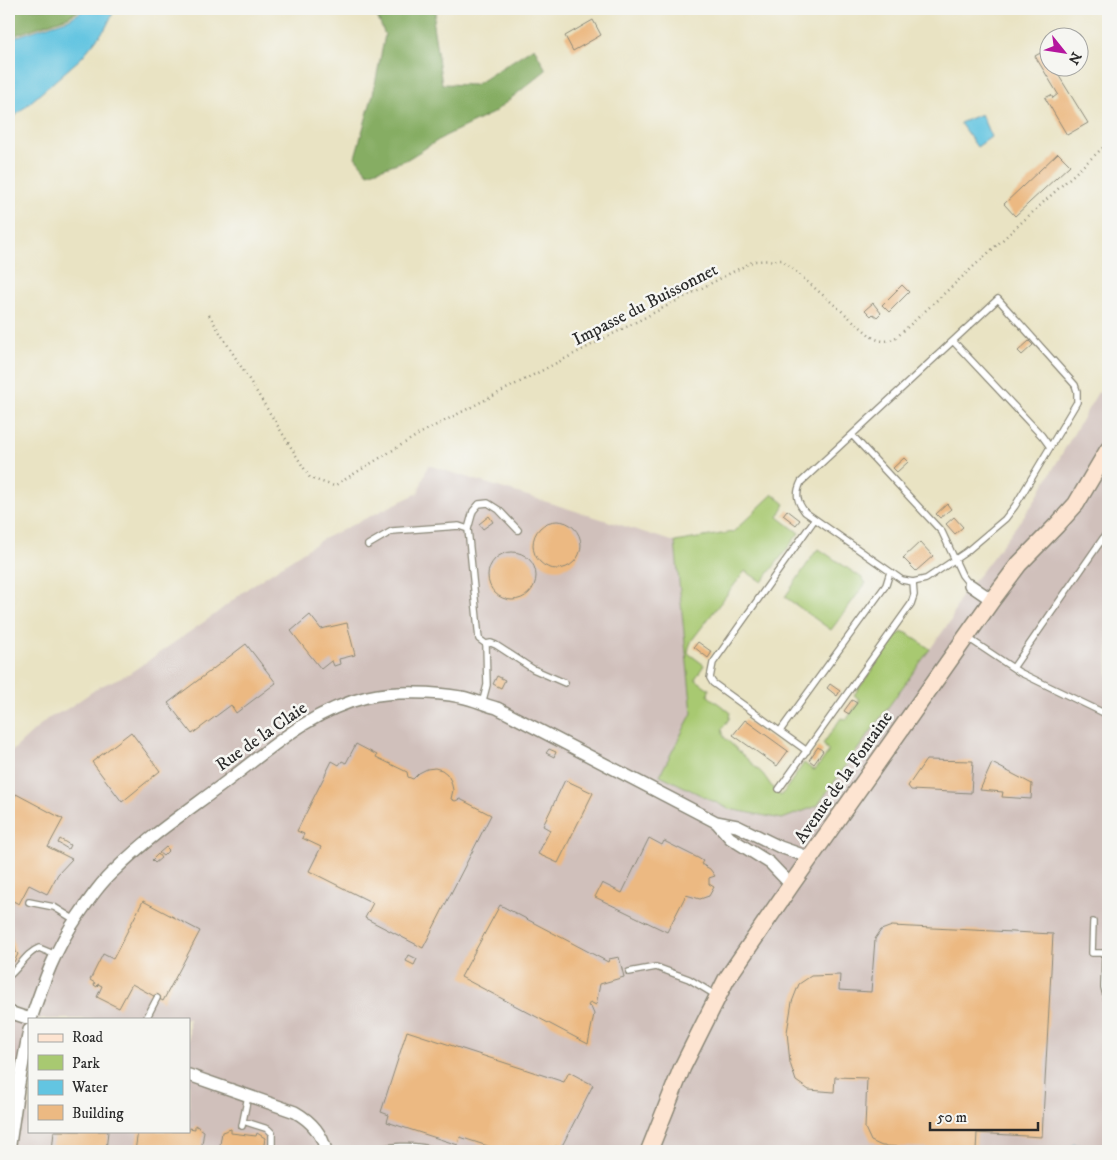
<svg xmlns="http://www.w3.org/2000/svg" width="1117" height="1160" font-family="'IM FELL DW Pica',serif">
  <style>
    .industrial { fill: #d0c0bb; fill-rule: evenodd }
    .green { fill: #a8c971; stroke: #6a7a4e }
    .forest { fill: #86ad63; stroke: #586c47 }
    .water { fill: #63c5e1; stroke: #477886 }
    .building { fill: #ecb982 }
    .lines { fill: none; stroke-linecap: round; stroke-linejoin: round }
    .lane-casing { stroke: #8a8777; stroke-width: 8 }
    .street-casing { stroke: #8a8777; stroke-width: 14 }
    .secondary-casing { stroke: #8a8777; stroke-width: 19 }
    .path { stroke: #8a8777; stroke-width: 2.5; stroke-dasharray: 1 4; stroke-linecap: butt }
    .lane { stroke: #fff; stroke-width: 5.5 }
    .street { stroke: #fff; stroke-width: 11 }
    .secondary { stroke: #fde4d1; stroke-width: 16 }
    .labels { text-anchor: middle; stroke-width: 5; stroke-linejoin: round; paint-order: stroke }
    .street-label { font-size: 18px; fill: #2b2b2b; stroke: #f6f6f2 }
  </style>
  <rect width="100%" height="100%" fill="#f6f6f2"/>
  <filter id="ink" filterUnits="userSpaceOnUse"><feTurbulence type="fractalNoise" baseFrequency=".02" numOctaves="2"/><feDisplacementMap in="SourceGraphic" scale="10" xChannelSelector="R" yChannelSelector="G"/><feConvolveMatrix kernelMatrix="1 2 1 2 8 2 1 2 1" color-interpolation-filters="sRGB"/></filter>
  <filter id="wash" filterUnits="userSpaceOnUse"><feTurbulence type="fractalNoise" baseFrequency=".0096" numOctaves="4" result="noise"/><feDisplacementMap in="SourceGraphic" scale="20" xChannelSelector="R" yChannelSelector="G"/><feGaussianBlur stdDeviation="1.12" result="paint"/><feColorMatrix in="noise" values="0 0 0 0 0 0 0 0 0 0 0 0 0 0 0 0 0 1.4 0 .05"/><feComposite in="paint" operator="in"/></filter>
  <g filter="url(#wash)">
    <rect width="100%" height="100%" fill="#e9e3c3"/>
    <!-- industrial -->
    <path class="industrial" d="M1098,392L1108,397V1151H9V754L47,719L67,709L99,687L130,673L214,615L248,588L321,540L418,493L428,465L675,542L692,713L661,775L817,806L951,620L962,593L980,574L1032,505ZM29,1019H189V1131H29Z"/>
    <!-- green -->
    <path class="green" d="M773,494L785,504L778,517L799,533L762,582L745,571L692,640L689,647L688,653L704,665L695,679L709,689L708,696L730,712L729,719L722,729L724,737L763,774L775,791L781,796L804,763L813,770L816,769L828,753V750L823,744L841,718L847,719L860,700L854,695L897,635L903,632L907,633L930,649L817,806L782,819L729,809L660,775L692,713L675,542L733,532Z
      M819,549L862,578L866,583L831,630L785,597L816,551Z"/>
    <!-- forest -->
    <path class="forest" d="M9,9H82L68,17L9,37Z
      M374,9H437L433,25L442,84L475,85L534,47L546,70L493,113L445,136L406,160L368,173L355,157L373,94L385,35Z"/>
    <!-- water -->
    <path class="water" d="M86,9H115L105,29L81,58L9,121V39L69,19Z
      M981,114L991,137L977,147L960,123Z
      M1074,1144L1100,1149L1102,1151H1065Z"/>
    <g id="blocks">
      <!-- building -->
      <path class="building" d="M593,20L601,35L573,51L565,36Z
        M1044,51L1050,60V68H1054L1088,123L1067,135L1045,98L1051,95L1053,98L1058,94L1035,56Z
        M1058,153L1070,165L1015,216L1004,204Z
        M902,285L909,292L889,312L882,305Z
        M873,303L881,313L877,317L873,314L871,316L865,310Z
        M1029,341L1033,345L1022,355L1018,351Z
        M904,458L908,462L897,472L893,468Z
        M947,504L951,509L940,518L936,514Z
        M787,510L800,520L796,525L783,515Z
        M489,516L493,522L483,529L479,524Z
        M954,517L963,527L955,534L946,524Z
        M533 545a24 24 0 1 1 48 0a24 24 0 1 1-48 0Z
        M920,542L933,556L916,571L903,558Z
        M488 576a24 24 0 1 1 48 0a24 24 0 1 1-48 0Z
        M310,615L321,629L347,623L355,655L339,659L340,664L334,666L332,661H331L321,669L291,631Z
        M698,642L712,652L708,658L694,647Z
        M246,644L276,683L236,713L231,705L192,734L168,703Z
        M497,676L505,680L501,688L493,684Z
        M830,684L840,691L837,696L827,688Z
        M852,700L857,703L849,714L844,711Z
        M745,720L788,751L777,766L733,735Z
        M131,732L160,771L122,802L92,762Z
        M356,744L377,755L376,757L407,772L408,777L413,779L419,773L427,769L435,768L442,770L447,774L451,781L453,790L451,799L455,801L460,799L491,815L423,948L365,918L373,903L309,871L321,847L302,838L304,834L297,831L332,761L339,765L342,761L346,763Z
        M818,747L823,751L814,764L809,760Z
        M549,749L556,752L554,757L546,753Z
        M926,760L973,761L971,793L911,790L908,786Z
        M992,763L1032,784L1031,799L1002,797L1003,792L980,790Z
        M565,780L593,793L558,863L538,854L550,830L543,826Z
        M16,794L63,819L48,847L72,859L58,874L47,894L29,885L19,904L9,899V809Z
        M649,838L662,845L664,841L698,858L703,861L701,864L710,869L715,876L709,878V884L714,887L709,896L700,899L686,895L667,932L595,897L602,883L622,893Z
        M60,839L70,845L68,849L58,843Z
        M166,847L169,850L163,856L159,853Z
        M158,854L161,858L155,863L152,860Z
        M143,901L200,931L163,1001L132,984L119,1008L97,997L102,986L98,984L97,987L94,985L95,983L90,980L103,954L113,959Z
        M500,905L608,962L609,959L619,957L624,977L600,984L596,1005L590,1002L588,1006L591,1007L594,1014L588,1044L461,977Z
        M892,926L1053,934L1042,1137L977,1133L976,1150L882,1146L871,1141L865,1128L867,1078L835,1077L834,1092L809,1090L796,1081L790,1063L787,1032L792,1002L799,984L811,976L840,975L839,990L871,992L875,939L881,930Z
        M12,936L16,952L18,954L14,962H9V941Z
        M409,955L417,959L414,965L406,961Z
        M407,1031L564,1082L569,1072L593,1085L563,1144L559,1147L555,1146L553,1151H503L460,1137L458,1145L387,1122L389,1115L381,1112Z
        M195,1125L204,1131L201,1151H135L138,1131H189V1128L195,1129Z
        M231,1129V1133L256,1136L257,1133L265,1138L263,1151H219L222,1132Z
        M54,1131H108L106,1151H52Z"/>
    </g>
  </g>
  <g filter="url(#ink)">
    <use href="#blocks" fill-opacity="0" stroke="#8a8777" stroke-width="1"/>
    <g class="lines">
      <!-- lane casing -->
      <g class="lane-casing">
        <path id="lane" d="M998,299L1075,385L1077,391V402L1015,506L1005,519L966,552L926,579L913,582L902,580L805,512C797,502 795,494 801,482Z
          M953,341L1042,436L1050,447
          M852,435L942,532L962,575L970,585
          M468,529L473,511L479,504L488,503L499,510L518,530
          M368,545L392,531L459,526L468,529L479,639L486,644
          M968,638L1019,672L1108,715
          M1013,668L1108,531
          M482,704L487,685L486,644L491,643L496,645L533,669L565,683
          M780,731L886,585L890,572
          M807,751L713,683L710,678L713,663L815,519
          M779,789L911,604L914,595L913,582
          M29,902L54,907L75,920
          M1093,922L1092,953H1105L1104,987L1108,1004
          M629,972L656,967L689,979L717,996
          M9,976C20,967 26,953 39,948L56,955
          M146,1019L157,998
          M243,1121L268,1129L272,1133V1151
          M242,1126L248,1096
          M365,1151C388,1147 414,1143 437,1151"/>
      </g>
      <!-- street casing -->
      <g class="street-casing">
        <path id="street" d="M970,585L992,600
          M716,822L730,838L770,863L791,885
          M9,1012L30,1019
          M31,1019C43,983 56,947 78,916C89,900 101,882 116,869C149,836 189,810 226,782C271,748 310,711 367,697C394,691 435,692 461,697C473,699 485,705 497,708L716,822L737,826L780,847L811,858
          M189,1075L295,1112C311,1121 322,1133 326,1151
          M9,1151L18,1089L29,1030"/>
      </g>
      <!-- secondary casing -->
      <g class="secondary-casing">
        <path id="secondary" d="M649,1151L682,1068L726,980L791,885L992,600L1019,564L1057,525L1076,504L1108,450"/>
      </g>
      <!-- path -->
      <path class="path" d="M209,315L310,478L334,486L421,433L754,261L782,260L872,337C882,343 890,342 899,335L1108,143"/>
      <!-- lane -->
      <use href="#lane" class="lane"/>
      <!-- street -->
      <use href="#street" class="street"/>
      <!-- secondary -->
      <use href="#secondary" class="secondary"/>
    </g>
  </g>
  <g class="labels">
    <!-- street labels -->
    <g class="street-label">
      <text transform="translate(645 304) rotate(-27)" y="6">Impasse du Buissonnet</text>
      <text transform="translate(261 736) rotate(-35)" y="6">Rue de la Claie</text>
      <text transform="translate(843 777) rotate(-55)" y="6">Avenue de la Fontaine</text>
    </g>
  </g>
  <!-- margin -->
  <rect width="1117" height="1160" fill="none" stroke="#f6f6f2" stroke-width="30"/>
  <!-- legend -->
  <rect x="28" y="1018" width="162" height="115" fill="#f6f6f2" stroke="#a5a5a2"/>
  <rect x="38" y="1034" width="25" height="8" fill="#fde4d1" stroke="#a5a5a2"/>
  <text x="72" y="1042" font-size="15" fill="#2b2b2b">Road</text>
  <rect x="38" y="1055" width="25" height="15" fill="#a8c971" stroke="#a5a5a2"/>
  <text x="72" y="1068" font-size="15" fill="#2b2b2b">Park</text>
  <rect x="38" y="1080" width="25" height="15" fill="#63c5e1" stroke="#a5a5a2"/>
  <text x="72" y="1092" font-size="15" fill="#2b2b2b">Water</text>
  <rect x="38" y="1105" width="25" height="15" fill="#ecb982" stroke="#a5a5a2"/>
  <text x="72" y="1118" font-size="15" fill="#2b2b2b">Building</text>
  <!-- north arrow -->
  <g transform="translate(1064 52) rotate(120)"><circle r="24" fill="#f6f6f2" stroke="#a5a5a2"/>
  <path d="M0-4L9 19L0 12L-9 19Z" fill="#b5179e"/>
  <text y="-8" font-size="14" font-weight="bold" text-anchor="middle" fill="#2b2b2b">N</text>
  </g>
  <!-- scale -->
  <path d="M930 1122v8h108v-8" fill="none" stroke="#2b2b2b" stroke-width="2.5"/>
  <text x="937" y="1122" font-size="15" fill="#2b2b2b" stroke="#f6f6f2" stroke-width="4" paint-order="stroke">50 m</text>
</svg>
